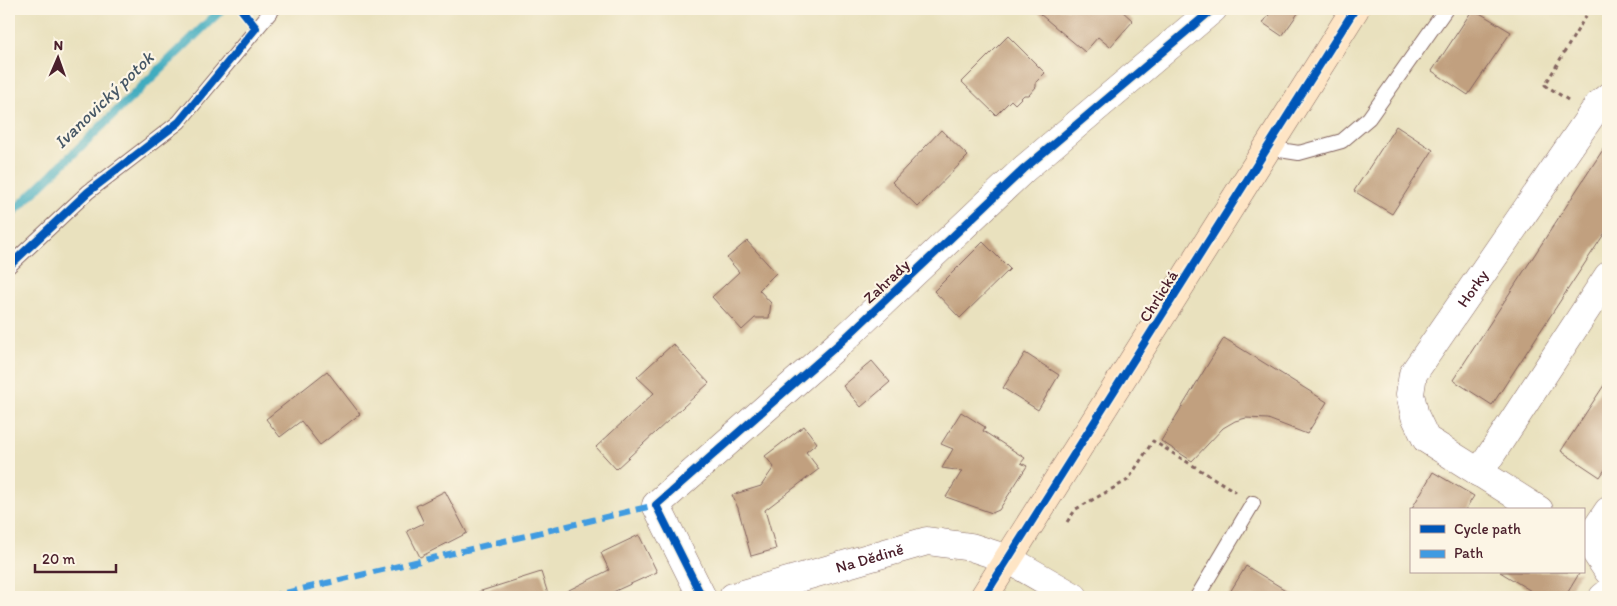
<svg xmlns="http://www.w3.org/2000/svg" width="1617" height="606" font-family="Itim,sans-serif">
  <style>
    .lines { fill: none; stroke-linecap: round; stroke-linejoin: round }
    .stream { stroke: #40acbf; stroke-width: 9 }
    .building { fill: #c1a07f }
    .lane-casing { stroke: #82635e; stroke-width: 16 }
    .street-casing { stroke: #82635e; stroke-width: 29 }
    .secondary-casing { stroke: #82635e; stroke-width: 29 }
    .path { stroke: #82635e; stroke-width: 3; stroke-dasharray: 4 4; stroke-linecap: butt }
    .lane { stroke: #fff; stroke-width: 14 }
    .street { stroke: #fff; stroke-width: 28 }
    .secondary { stroke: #fee5c5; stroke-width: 28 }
    .quiet { stroke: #409be1; stroke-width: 6; stroke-dasharray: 12 6; stroke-linecap: butt }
    .cycleway-casing { stroke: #fcf5e5; stroke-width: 11 }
    .cycleway { stroke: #0057b8; stroke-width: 8 }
    .labels { text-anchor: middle; stroke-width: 4.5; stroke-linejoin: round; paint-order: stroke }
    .street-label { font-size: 16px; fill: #4a1f2b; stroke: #fcf5e5 }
    .water-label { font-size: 18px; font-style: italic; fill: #465766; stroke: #fcf5e5 }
  </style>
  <rect width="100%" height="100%" fill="#fcf5e5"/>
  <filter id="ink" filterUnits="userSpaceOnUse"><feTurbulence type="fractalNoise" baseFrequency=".02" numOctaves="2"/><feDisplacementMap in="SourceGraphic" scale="10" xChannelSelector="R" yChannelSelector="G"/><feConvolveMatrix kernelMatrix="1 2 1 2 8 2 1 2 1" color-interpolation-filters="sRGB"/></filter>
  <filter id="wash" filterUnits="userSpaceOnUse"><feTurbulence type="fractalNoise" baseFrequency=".0096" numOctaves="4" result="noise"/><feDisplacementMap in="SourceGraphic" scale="20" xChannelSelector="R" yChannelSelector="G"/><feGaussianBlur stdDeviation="1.12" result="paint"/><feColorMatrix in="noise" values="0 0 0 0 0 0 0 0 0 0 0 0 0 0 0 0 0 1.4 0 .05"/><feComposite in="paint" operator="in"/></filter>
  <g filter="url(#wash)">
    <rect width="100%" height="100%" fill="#e9e1be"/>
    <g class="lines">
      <!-- stream -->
      <path class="stream" d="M9,216L222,9"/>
    </g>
    <g id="blocks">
      <!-- building -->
      <path class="building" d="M1034,9H1120L1133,21L1110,47L1098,37L1085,52Z
        M1273,9H1301L1282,36L1263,23Z
        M1473,9L1511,32L1468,95L1432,71Z
        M1008,36L1045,73L1036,82V87L1029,95H1024L1015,104L1011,100L996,115L962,82Z
        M1396,126L1433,150L1392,214L1354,191Z
        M941,130L968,156L918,207L892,182Z
        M1608,142V228L1492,405L1453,380Z
        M747,241L776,273L759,290L771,303L769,318H755L742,330L712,297L739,272L727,258Z
        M983,242L1010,269L960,318L934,291Z
        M1224,338L1327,402L1307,434L1268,419L1246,418L1235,421L1223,428L1192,461L1161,441Z
        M673,344L709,383L616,469L596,447L654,393L637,377Z
        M1025,353L1059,375L1038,410L1003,388Z
        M872,361L890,382L861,407L843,386Z
        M327,371L360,414L320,445L301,421L280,437L266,419Z
        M1608,379V465L1600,477L1561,451Z
        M961,412L985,427L983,431L1025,458L1021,463L1027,466L999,510L992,513L946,497L962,471L942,468L953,449L941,444Z
        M804,426L817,443L806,452L819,469L765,510L776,549L751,556L738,508L732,495L761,486L774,467L765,456Z
        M1433,472L1474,496L1465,510H1411Z
        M445,491L467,533L420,557L407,531L424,523L416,506Z
        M639,535L657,572L602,597H555L609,570L601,553Z
        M1246,566L1297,597H1227Z
        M541,572L549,597H479L478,592Z
        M1500,572H1580L1565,597H1541Z"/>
    </g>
  </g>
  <g filter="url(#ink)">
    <use href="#blocks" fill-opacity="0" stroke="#82635e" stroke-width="1"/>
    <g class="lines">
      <!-- lane casing -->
      <g class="lane-casing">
        <path id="lane" d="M1267,148L1299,153L1342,141L1369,118L1446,9
          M9,266L88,192L179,122L273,9
          M1197,597L1253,503"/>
      </g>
      <!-- street casing -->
      <g class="street-casing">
        <g id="street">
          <path d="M1479,473L1608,276"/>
          <path id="s1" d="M1539,510L1426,439L1415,416L1410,394L1413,374L1599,104L1608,97"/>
          <path d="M1583,538L1588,541L1608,571"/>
          <path d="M1588,541L1608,511"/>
          <path d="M702,597L656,505L841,342L1024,169L1213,9"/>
          <path id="s2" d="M733,597L927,541L971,547L1008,559L1074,597"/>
          <path d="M1603,597L1608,593"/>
        </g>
      </g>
      <!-- secondary casing -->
      <g class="secondary-casing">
        <path id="secondary" d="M984,597L1355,9"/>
      </g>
      <!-- path -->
      <path class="path" d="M1568,100L1545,85L1590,9
        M1067,522L1076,509L1128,480L1153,441L1236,492"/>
      <!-- lane -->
      <use href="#lane" class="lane"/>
      <!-- street -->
      <use href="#street" class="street"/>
      <!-- secondary -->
      <use href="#secondary" class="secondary"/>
      <!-- quiet -->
      <path class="quiet" d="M268,597L656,505"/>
      <!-- cycleway casing -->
      <g class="cycleway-casing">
        <path id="cycleway" d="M9,266L88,192L179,122L256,28L241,9
          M702,597L656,505L841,342L1024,169L1213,9
          M984,597L1355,9"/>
      </g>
      <!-- cycleway -->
      <use href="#cycleway" class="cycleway"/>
    </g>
  </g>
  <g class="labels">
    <!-- street labels -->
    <g class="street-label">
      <text transform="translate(886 281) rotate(-43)" y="6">Zahrady</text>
      <text dy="6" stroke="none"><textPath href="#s1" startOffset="306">Horky</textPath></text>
      <text transform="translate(1158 296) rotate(-58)" y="6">Chrlická</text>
      <text dy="6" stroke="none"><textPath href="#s2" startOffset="142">Na Dědině</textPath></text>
    </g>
    <!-- water labels -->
    <g class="water-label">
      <text transform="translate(104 100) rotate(-44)" y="6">Ivanovický potok</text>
    </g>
  </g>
  <!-- margin -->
  <rect width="1617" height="606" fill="none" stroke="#fcf5e5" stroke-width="30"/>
  <!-- legend -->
  <rect x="1410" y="508" width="175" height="65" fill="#fcf5e5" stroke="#b59f9b"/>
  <rect x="1420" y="525" width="25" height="8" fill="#0057b8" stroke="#b59f9b"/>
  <text x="1454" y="534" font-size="15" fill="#4a1f2b">Cycle path</text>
  <rect x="1420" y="550" width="25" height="8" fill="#409be1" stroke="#b59f9b"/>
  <text x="1454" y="558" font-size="15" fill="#4a1f2b">Path</text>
  <!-- north arrow -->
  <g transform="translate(58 58) rotate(2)" stroke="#fcf5e5" stroke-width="4" paint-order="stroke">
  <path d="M0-4L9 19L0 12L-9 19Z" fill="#4a1f2b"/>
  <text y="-8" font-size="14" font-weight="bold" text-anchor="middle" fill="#4a1f2b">N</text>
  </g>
  <!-- scale -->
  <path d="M35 564v8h81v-8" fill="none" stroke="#4a1f2b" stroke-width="2.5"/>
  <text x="42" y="564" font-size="15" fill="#4a1f2b" stroke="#fcf5e5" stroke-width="4" paint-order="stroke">20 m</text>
</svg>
